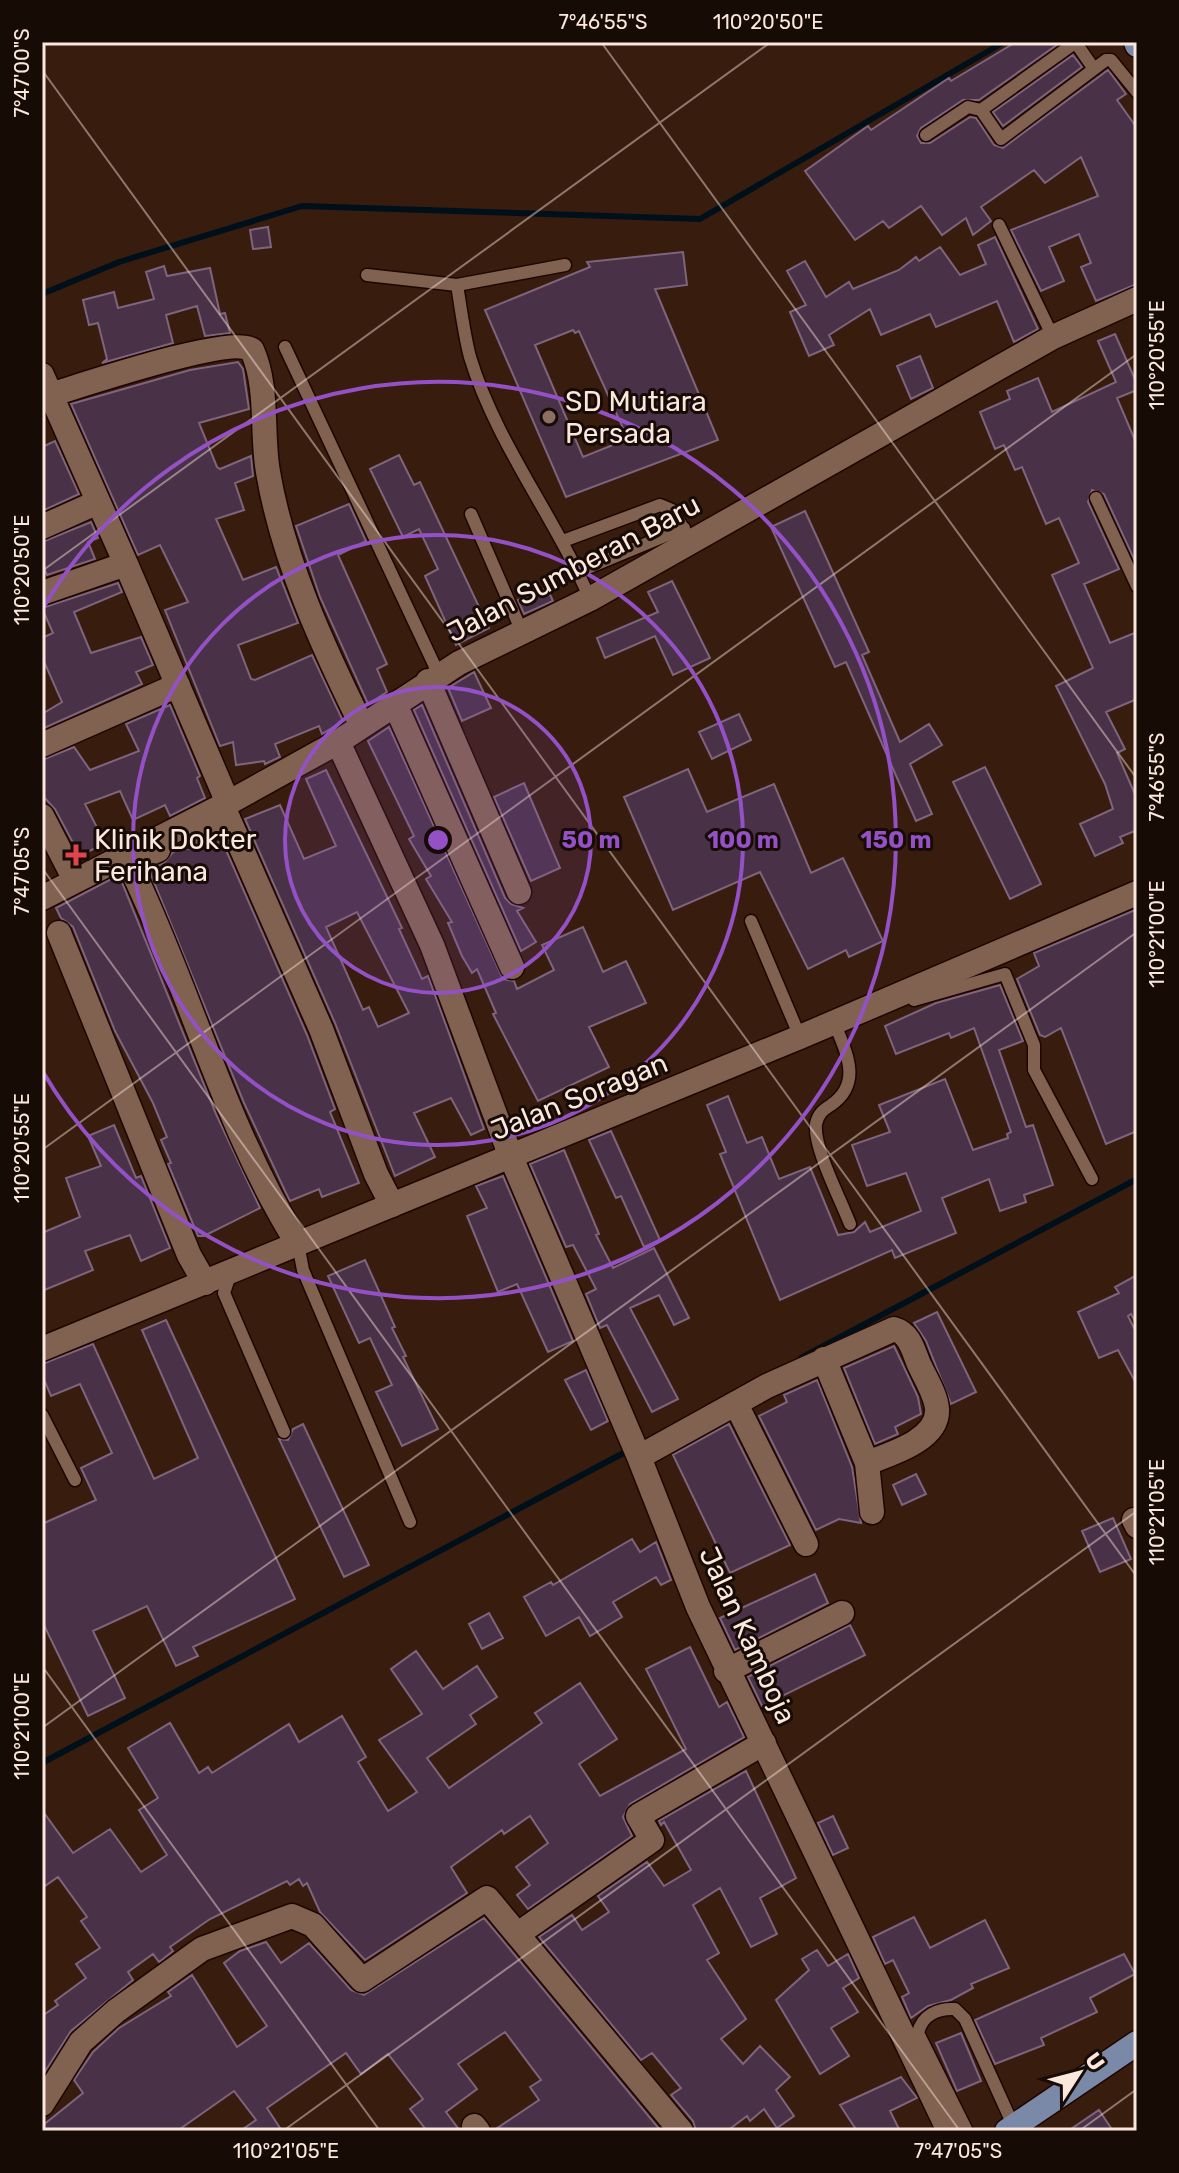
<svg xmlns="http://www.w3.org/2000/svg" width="1179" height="2173" font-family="Rubik,sans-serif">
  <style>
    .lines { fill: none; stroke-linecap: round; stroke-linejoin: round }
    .stream { stroke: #00101a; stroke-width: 6 }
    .building { fill: #493148; stroke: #7e647c; stroke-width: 2; fill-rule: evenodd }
    .lane-casing { stroke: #1e0600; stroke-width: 15 }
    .street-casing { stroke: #1e0600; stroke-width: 27 }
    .secondary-casing { stroke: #1e0600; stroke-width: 27 }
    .primary-casing { stroke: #1e0600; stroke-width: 27 }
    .lane { stroke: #816251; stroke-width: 12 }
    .street { stroke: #816251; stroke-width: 24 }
    .secondary { stroke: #816251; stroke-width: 24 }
    .primary { stroke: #7b89a9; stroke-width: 24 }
    .ticks { fill: none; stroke: #fae7de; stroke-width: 2; stroke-opacity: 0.45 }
    .ring { fill: none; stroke: #9451c5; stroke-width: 4 }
    .education-dot { fill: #8d6e63; stroke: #170b05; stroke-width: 3 }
    .health-dot { fill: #e0444e; stroke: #170b05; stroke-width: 3 }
    .labels { text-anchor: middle; stroke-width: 6; stroke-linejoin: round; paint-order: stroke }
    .poi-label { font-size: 28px; fill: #fae7de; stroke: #170b05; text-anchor: start }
    .street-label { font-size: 28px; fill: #fae7de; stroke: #170b05 }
    .centre { fill: #9451c5; stroke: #170b05; stroke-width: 4 }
    .ring-label { font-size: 24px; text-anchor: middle; font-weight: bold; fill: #9451c5; stroke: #170b05; stroke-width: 6; stroke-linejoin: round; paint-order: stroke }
    .neatline { fill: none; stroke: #fae7de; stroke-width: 3 }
    .ticks-label { font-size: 20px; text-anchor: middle; fill: #fae7de }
  </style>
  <rect width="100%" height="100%" fill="#381d0f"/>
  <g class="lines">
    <!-- stream -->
    <path class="stream" d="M42,294L119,262L302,206L700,219L1004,42
      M801,1358L1137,1179
      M42,1763L629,1450"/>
  </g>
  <!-- building -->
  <path class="building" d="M1016,42H1061L979,100H963L921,128L917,136L921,143H930L970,117L976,118L994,145L1003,148L1108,70L1126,94L1117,100L1137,128V284L1096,301L1081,267L1091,263L1079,234L1049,247L1064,281L1041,291L1011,230L1098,196L1081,157L1045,183L1034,170L981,207L991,221L973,235L966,218L942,235L921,206L889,228L883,221L855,240L805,171L868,126L871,130L949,78L951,81Z
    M1073,55L1082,67L1003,126L993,112Z
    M268,227L271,247L253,249L250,230Z
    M995,237L1038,329L1014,342L997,301L936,327L930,314L881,335L870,309L829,335L834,345L809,356L790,312L806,305L787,271L805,261L826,297L849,282L853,289L899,270L916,257L919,261L940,247L960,275L986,264L978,245Z
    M683,252L687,285L655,289L718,440L566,497L485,310L590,267L587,262ZM573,330L575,333L579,331L628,439L583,457L535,345Z
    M164,266L167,276L210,268L220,314L225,313L230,333L205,336L197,306L166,315L173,343L102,363L107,359L98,323L89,325L83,300L114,292L118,308L154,299L146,272Z
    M1115,334L1137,384V390L1117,398L1137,445V557L1134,559L1104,494L1092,490L1088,502L1119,569L1084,584L1110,643L1137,632V699L1106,712L1125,749L1117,753L1137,799V830L1120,837L1123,843L1095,856L1080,824L1113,809L1105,784L1056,686L1093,668L1052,575L1079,563L1059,518L1046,524L1022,467L1015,470L1004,445L995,449L980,412L1010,399L1007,391L1038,378L1052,412L1116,382L1098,341Z
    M920,356L933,388L911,399L897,366Z
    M238,362L243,369L249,409L199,423L217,467L220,469L251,456L253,476L235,483L244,510L216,519L243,580L276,567L298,623L238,645L251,679L255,680L312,655L343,721L322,734L319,726L275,744L280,757L265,764L264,761L236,765L233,742L220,746L165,610L188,602L160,545L138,555L71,404L190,370Z
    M55,441L79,494L42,511V447Z
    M399,455L414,485L420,482L489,628L456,645L425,576L438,569L419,529L403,537L370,469Z
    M349,504L366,541L338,555L387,664L377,669L387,692L368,704L320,597L296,526Z
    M805,511L869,652L862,655L900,742L929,724L942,745L910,764L932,814L916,821L846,662L835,667L771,527Z
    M91,522L98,538L88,542L95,559L47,575L42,564V542Z
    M672,581L710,658L673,675L655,636L605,658L597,638L658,612L648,592Z
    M118,583L122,592L74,612L91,653L141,637L153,665L136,672L142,684L42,729V714L62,702L42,657V638L53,633L42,608Z
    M547,588L553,601L524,614L518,600Z
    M474,672L491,708L462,721L448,688Z
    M170,705L200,776L197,778L205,798L170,816L165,805L133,820L120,791L85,804L105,843L80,856L55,809L42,795V760L74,747L90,770L139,751L126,724Z
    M422,705L505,898L511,904L523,908L517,911L536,942L521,951L414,710Z
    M739,714L751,740L712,759L699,732Z
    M389,727L503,979L514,981L517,989L554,970L542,945L583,927L603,972L626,961L646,1003L589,1027L609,1067L538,1101L493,1014L496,1013L477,969L472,973L462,956L448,923L452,922L426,879L431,876L409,839L414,836L368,741Z
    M985,767L1041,884L1010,899L953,782Z
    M688,769L707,812L774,784L811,873L843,858L883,941L849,957L846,950L808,969L760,872L673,910L624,797Z
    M326,770L402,928L399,929L422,979L428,976L484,1129L471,1135L451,1098L414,1113L435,1157L395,1176L335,1023L245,819L280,805L304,859L336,846L306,779ZM357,912L409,1013L378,1027L369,1007L363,1010L326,927Z
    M524,783L560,868L531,881L494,797Z
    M222,841L307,1035L335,1109L330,1112L359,1183L322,1197L319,1189L290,1201L286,1193L244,1103L149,870L164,863L173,852L183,848L197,850Z
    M119,875L216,1114L260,1208L204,1236H198L168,1164L171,1163L161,1140L167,1137L153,1103L115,1031L73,927L61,918L56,908Z
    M1135,910L1137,1131L1106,1144L1061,1028L1045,1037L1040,1035L1017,979L1039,966L1034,953Z
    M1000,985L1023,1041L999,1050L1026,1127L1033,1125L1053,1185L1024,1195L1026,1202L1000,1211L989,1179L942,1198L956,1233L895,1258L892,1250L780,1300L720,1154L726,1152L707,1105L728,1096L747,1143L762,1137L779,1179L810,1167L838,1235L854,1232L865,1222L870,1232L921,1211L906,1173L867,1186L852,1145L890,1132L879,1105L945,1079L973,1150L1008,1138L1007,1134L1011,1132L974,1028L951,1038L949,1033L896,1054L885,1026L936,1003Z
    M114,1125L136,1178L141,1176L170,1248L141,1261L130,1235L85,1251L93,1270L42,1291V1233L80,1217L66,1178L101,1166L88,1136Z
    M611,1131L660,1240L644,1247L621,1196L616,1198L589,1140Z
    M564,1150L599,1234L596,1235L613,1268L654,1248L689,1318L674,1325L659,1295L630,1308L678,1399L652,1412L607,1325L600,1328L586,1294L596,1289L573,1245L566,1247L530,1164Z
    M503,1176L573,1341L548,1352L517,1284L498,1292L467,1216L487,1208L476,1186Z
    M365,1260L395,1327L392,1328L406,1356L403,1357L438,1429L402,1446L376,1392L392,1385L370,1338L359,1343L328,1276Z
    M1137,1275V1325L1131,1314L1128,1316L1137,1334V1385L1118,1350L1099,1358L1078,1312L1119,1293L1115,1287Z
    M937,1312L976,1392L951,1404L926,1341L914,1323Z
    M166,1320L295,1599L193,1647L198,1656L176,1666L147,1606L93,1631L125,1698L88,1716L42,1621V1524L96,1500L81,1468L112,1453L80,1384L51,1396L42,1375V1364L93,1344L154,1479L198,1458L142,1330Z
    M894,1346L918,1397L921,1414L895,1427L898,1434L875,1444L844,1368Z
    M586,1370L608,1421L591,1430L565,1380Z
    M817,1380L852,1467L861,1523L839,1519L816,1530L759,1416L787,1402L784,1395Z
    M303,1424L369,1565L344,1577L279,1439L288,1440L293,1429Z
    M729,1424L790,1545L730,1573L673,1455Z
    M916,1474L926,1494L902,1505L893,1485Z
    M1113,1518L1131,1559L1100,1572L1082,1531Z
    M632,1539L640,1552L656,1542L671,1580L661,1585L656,1577L613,1602L622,1617L590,1636L579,1617L546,1636L524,1597L551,1582L553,1585Z
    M815,1574L828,1603L735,1650L720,1618Z
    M489,1613L503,1638L482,1649L469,1624Z
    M850,1625L865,1655L762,1706L748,1677Z
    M690,1647L719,1707L727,1702L744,1737L630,1804L623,1817L632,1836L528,1909L517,1895L530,1885L516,1867L548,1843L530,1816L504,1834L502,1830L451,1867L467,1893L365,1960L320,1912L307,1883L303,1886L299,1879L290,1885L287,1881L210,1919L170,1947L173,1951L159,1962L153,1954L128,1972L133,1980L71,2031L42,2076V2016L58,2005L55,2001L86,1978L76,1964L100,1948L81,1921L87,1917L58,1877L42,1888V1810L73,1853L110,1829L141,1872L167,1855L139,1810L158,1798L128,1748L170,1723L199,1773L208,1767L212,1773L289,1724L299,1742L342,1716L366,1757L358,1762L388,1811L417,1792L379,1740L422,1714L391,1669L416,1651L443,1689L477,1666L497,1697L470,1715L476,1724L427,1758L449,1788L542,1723L535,1713L580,1683L617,1739L579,1764L600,1796L686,1749L646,1669Z
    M746,1771L796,1878L760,1898L777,1934L751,1947L720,1888L693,1905L719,1953L707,1960L746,2019L721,2039L743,2064L760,2046L790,2077L776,2090L794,2116L777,2128L764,2109L750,2121L747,2116L727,2131H696L693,2121L671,2095L681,2088L652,2053L641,2060L539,1937L572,1915L582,1930L609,1912L598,1896L647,1862L664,1886L691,1870L664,1822L661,1825L659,1821Z
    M833,1816L848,1848L833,1855L818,1823Z
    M914,1917L930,1948L985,1920L1009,1968L971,1984L973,1988L951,2000L928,2006L911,2018L902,1997L909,1993L893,1960L885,1964L873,1937Z
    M484,1918L661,2131H493L539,2100L530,2087L541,2080L505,2032L458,2064L477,2089L446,2112L460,2131H427L410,2109L423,2099L388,2054L361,2074L346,2053L267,2108L282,2131H240L256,2120L234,2091L177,2131H42V2126L83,2093L74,2080L93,2052L119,2028L171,1996L168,1992L192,1975L237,2047L267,2026L224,1963L240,1951L266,1942L281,1963L309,1943L351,1990L364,1995Z
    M817,1950L828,1966L848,1954L859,1978L843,1988L858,2012L831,2028L849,2056L820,2074L776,2000L809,1970L802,1959Z
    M1124,1954L1135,1974L1090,1998L1097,2012L1041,2038L1044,2045L995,2064L975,2020Z
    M961,2033L981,2081L957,2091L936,2043Z
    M901,2077L917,2098L890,2111L900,2131H857L840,2105Z
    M1099,2110L1113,2131H1068Z"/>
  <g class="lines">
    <!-- lane casing -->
    <g class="lane-casing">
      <path id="lane" d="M1076,43L1094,69
        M981,110L1001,139L1106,60H1111L1137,92
        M926,135L968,107L981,110L1076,42
        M999,225L1053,337
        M367,275L457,285L565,265
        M457,285C461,309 464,334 470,357C496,443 555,517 590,599
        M285,347L439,675
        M1096,498L1137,586
        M471,514L522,632
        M563,541L660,505L672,510L691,541
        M578,572L684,528
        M751,921L800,1037
        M914,1000L1005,974L1034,1045V1070L1092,1179
        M838,1021L834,1022C846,1052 863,1083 831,1105C823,1110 818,1114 816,1124C813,1147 841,1200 850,1224
        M298,1244L303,1270L410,1522
        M231,1272L224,1293L284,1432
        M42,1415L75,1480
        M967,2131L918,2033C922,2015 938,2008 955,2009L965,2019L1014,2127"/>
    </g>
    <!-- street casing -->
    <g class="street-casing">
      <path id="street" d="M42,375L126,564
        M50,395C83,385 230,335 252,350C269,388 261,433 268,472C283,560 323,647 362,726
        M42,527L98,502
        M42,593L126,564L228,803
        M428,681L519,892
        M395,704L512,967
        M338,742L432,945L511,1157L639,1457L698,1607L949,2131
        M42,745L178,685
        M225,811L321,1029L376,1174L392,1205
        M42,816L74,878
        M192,836L215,826H231
        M158,850L139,858L133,865L134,874C192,996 226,1129 298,1244
        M42,898L228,803L338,742L459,663L590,599L1053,337L1137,299
        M59,933L189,1255L205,1283
        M824,1359L867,1463L872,1512
        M736,1404L806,1544
        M639,1457L767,1386L894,1329C909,1333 913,1349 918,1362C924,1376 936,1394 937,1409C939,1440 890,1454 867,1463
        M1134,1520L1137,1526
        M726,1671L842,1613
        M518,1934L652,1840L638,1816L764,1743
        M42,2104L81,2042L116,2011L202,1949L292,1916L313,1925L362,1980L487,1898L681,2131
        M474,2126L478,2131"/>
    </g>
    <!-- secondary casing -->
    <g class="secondary-casing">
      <path id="secondary" d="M42,1349L800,1037L1137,893"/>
    </g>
    <!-- primary casing -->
    <g class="primary-casing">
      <path id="primary" d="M1136,42L1137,45
        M1007,2131L1137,2043"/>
    </g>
    <!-- lane -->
    <use href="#lane" class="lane"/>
    <!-- street -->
    <use href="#street" class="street"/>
    <!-- secondary -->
    <use href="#secondary" class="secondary"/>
    <!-- primary -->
    <use href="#primary" class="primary"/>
  </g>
  <!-- ticks -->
  <path class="ticks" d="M601,42L1137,779M42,70L1137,1577M42,571L771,42M42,868L960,2131M42,1150L1137,354M42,1666L380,2131M42,1728L1137,932M283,2131L1137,1511M1079,2131L1137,2089"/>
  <!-- distance rings -->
  <circle cx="438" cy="840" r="153" fill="#9451c5" fill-opacity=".12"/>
  <g class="ring">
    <circle cx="438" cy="840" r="153"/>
    <circle cx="438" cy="840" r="305"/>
    <path d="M43 608A458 458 0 1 1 43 1072"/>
  </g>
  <!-- markers -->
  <circle class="education-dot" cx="549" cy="417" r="8"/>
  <path class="health-dot" d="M72 843h8v8h8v8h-8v8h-8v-8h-8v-8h8z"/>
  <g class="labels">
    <!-- poi labels -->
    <g class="poi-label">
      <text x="565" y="411">SD Mutiara<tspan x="565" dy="32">Persada</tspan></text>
      <text x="94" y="849">Klinik Dokter<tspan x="94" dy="32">Ferihana</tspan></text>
    </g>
    <!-- street labels -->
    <g class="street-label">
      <text transform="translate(573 568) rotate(-28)" y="10">Jalan Sumberan Baru</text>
      <text transform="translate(579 1096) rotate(-22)" y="10">Jalan Soragan</text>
      <text transform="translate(748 1635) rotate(65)" y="10">Jalan Kamboja</text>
    </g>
  </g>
  <circle cx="438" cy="840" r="12" class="centre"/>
  <g class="ring-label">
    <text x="591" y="848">50 m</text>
    <text x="743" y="848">100 m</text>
    <text x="896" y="848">150 m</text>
  </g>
  <!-- border -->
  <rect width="1179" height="2173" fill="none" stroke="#170b05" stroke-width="88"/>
  <!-- north arrow -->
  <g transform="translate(1079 2073) rotate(54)" stroke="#170b05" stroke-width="6" paint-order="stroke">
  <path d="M0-6L14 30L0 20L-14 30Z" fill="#fae7de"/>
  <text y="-12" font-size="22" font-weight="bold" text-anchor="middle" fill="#fae7de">U</text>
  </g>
  <rect x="44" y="44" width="1091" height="2085" class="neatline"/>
  <g class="ticks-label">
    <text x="603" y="29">7°46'55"S</text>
    <text x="768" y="29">110°20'50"E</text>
    <text transform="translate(22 73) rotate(-90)" y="7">7°47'00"S</text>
    <text transform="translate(1157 355) rotate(-90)" y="7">110°20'55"E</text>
    <text transform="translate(22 570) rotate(-90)" y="7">110°20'50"E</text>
    <text transform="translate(1157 777) rotate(-90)" y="7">7°46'55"S</text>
    <text transform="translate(22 871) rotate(-90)" y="7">7°47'05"S</text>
    <text transform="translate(1157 934) rotate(-90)" y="7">110°21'00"E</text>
    <text transform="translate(22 1148) rotate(-90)" y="7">110°20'55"E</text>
    <text transform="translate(1157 1512) rotate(-90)" y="7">110°21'05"E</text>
    <text transform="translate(22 1726) rotate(-90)" y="7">110°21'00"E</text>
    <text x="286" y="2158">110°21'05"E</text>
    <text x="958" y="2158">7°47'05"S</text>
  </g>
</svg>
